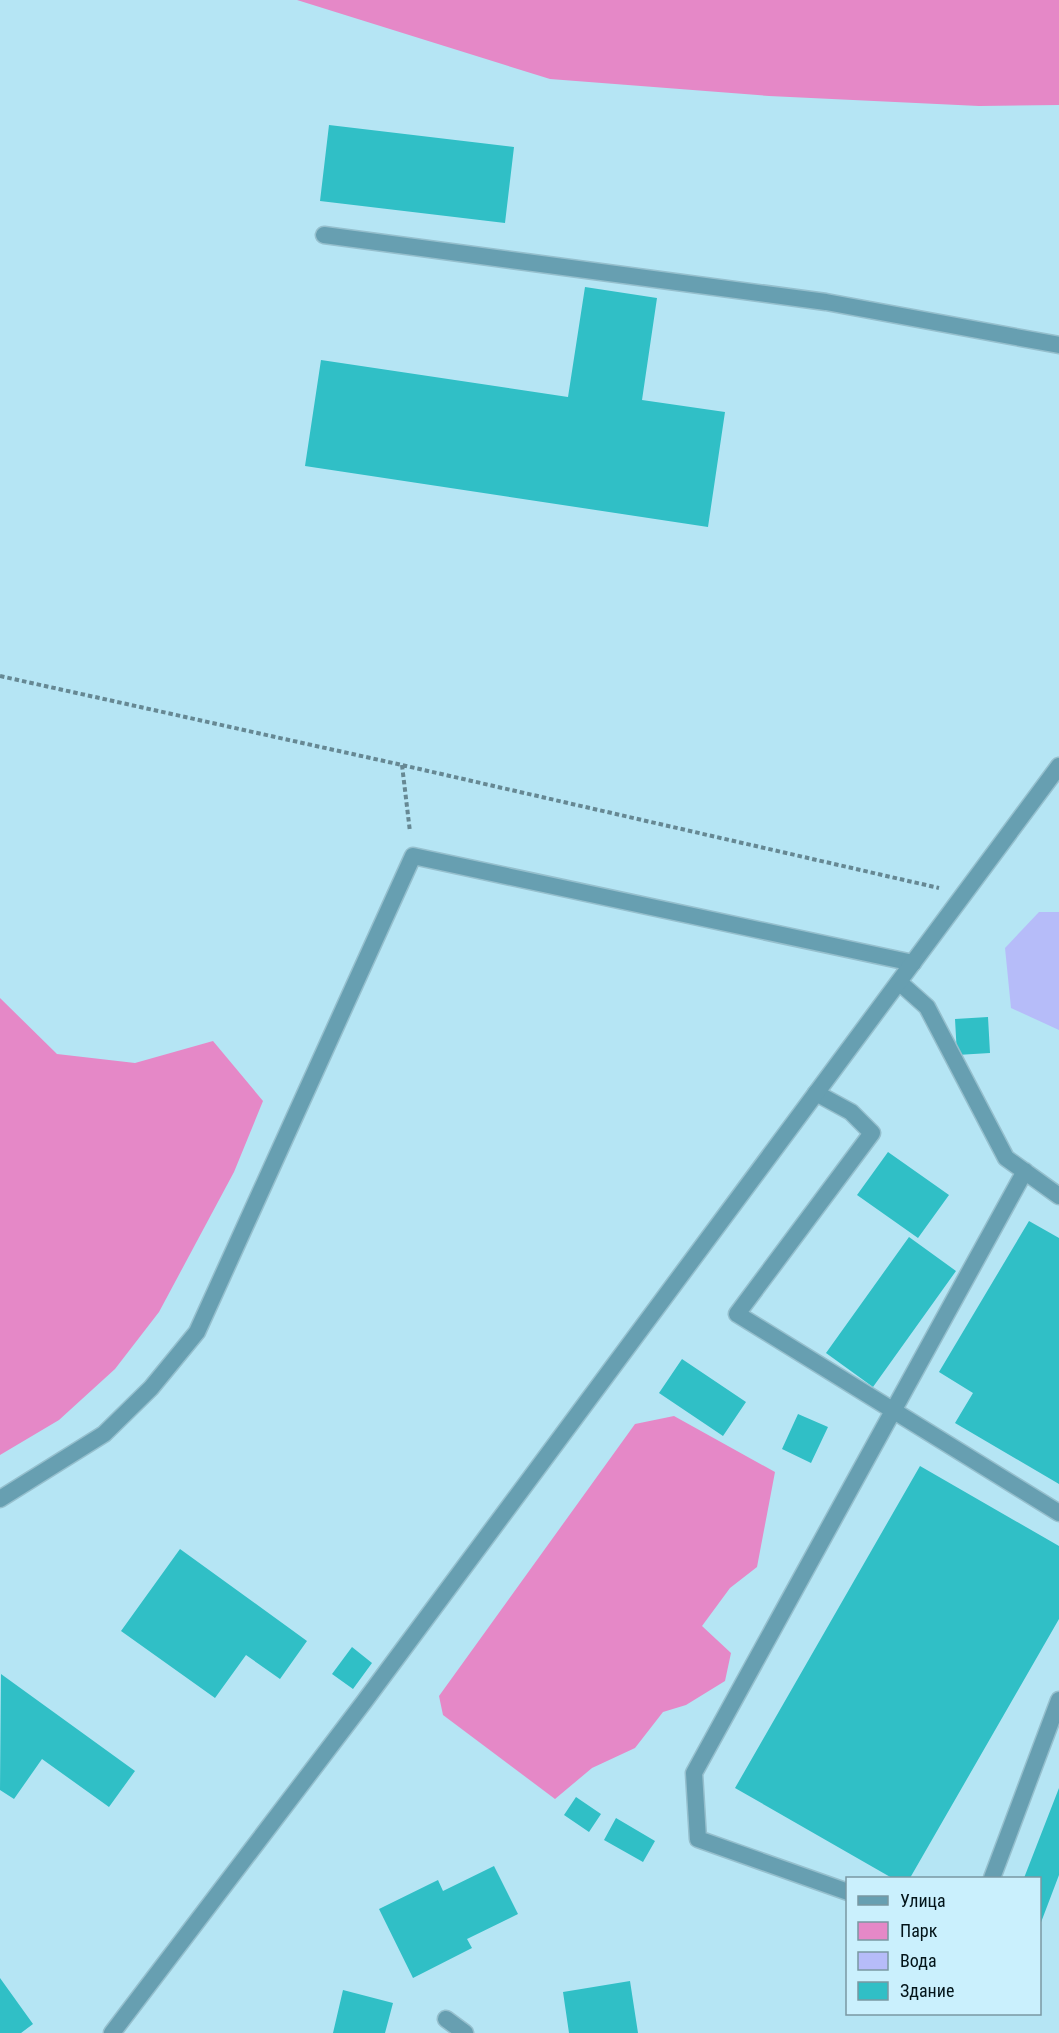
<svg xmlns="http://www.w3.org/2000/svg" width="1059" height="2033" font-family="'Roboto Condensed',sans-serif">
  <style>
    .green { fill: #e588c7 }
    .water { fill: #b6bcf9 }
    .building { fill: #30bfc6 }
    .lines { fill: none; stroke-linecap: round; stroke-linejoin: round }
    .service-casing { stroke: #95bfcd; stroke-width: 19 }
    .minor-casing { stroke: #95bfcd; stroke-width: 19 }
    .path { stroke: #668893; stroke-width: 4; stroke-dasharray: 4.5 3; stroke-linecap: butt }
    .service { stroke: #679fb1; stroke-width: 16 }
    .minor { stroke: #679fb1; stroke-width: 16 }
  </style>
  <rect width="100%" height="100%" fill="#b5e5f4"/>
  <!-- green -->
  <path class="green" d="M297,0H1059V105L979,106L769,96L550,79Z
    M0,998L57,1054L135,1063L213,1041L263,1101L234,1172L159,1312L115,1369L59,1420L0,1455Z
    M674,1416L775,1472L757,1567L730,1588L702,1626L731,1653L725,1681L686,1705L663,1712L635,1748L592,1768L555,1799L443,1715L439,1696L635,1424Z"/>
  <!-- water -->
  <path class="water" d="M1039,912H1059V1030L1011,1008L1005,948Z"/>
  <!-- building -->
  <path class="building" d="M329,125L514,147L505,223L320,201Z
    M585,287L657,298L642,400L725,412L708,527L305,466L321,360L568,397Z
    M988,1017L990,1053L957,1055L955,1019Z
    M888,1152L949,1195L918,1238L857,1195Z
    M1029,1221L1059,1238V1484L955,1423L973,1393L939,1372Z
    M909,1237L956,1271L873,1387L826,1353Z
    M682,1359L746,1402L723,1436L659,1393Z
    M798,1414L828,1427L811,1463L782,1449Z
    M920,1466L1059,1546V1619L910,1878H892L735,1788Z
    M180,1549L307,1641L280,1679L246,1655L215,1698L121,1631Z
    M352,1647L372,1663L353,1689L332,1674Z
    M1,1674L135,1771L109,1807L42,1759L14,1799L0,1790Z
    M1059,1788V1875L1040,1925V1878H1024Z
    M576,1797L601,1814L589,1832L564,1815Z
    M616,1818L655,1841L643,1862L604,1840Z
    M494,1866L518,1914L467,1939L472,1948L413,1978L379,1909L438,1880L443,1891Z
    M0,1978L33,2024L21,2033H0Z
    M630,1981L638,2033H569L563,1992Z
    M343,1990L393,2003L385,2033H333Z"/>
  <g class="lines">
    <!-- service casing -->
    <g class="service-casing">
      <path id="service" d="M324,235L826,302L1059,345
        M899,982L927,1007L1006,1158L1059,1196
        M816,1093L851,1112L872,1133L737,1314L1059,1513
        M0,1499L104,1434L151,1388L197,1332L413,856L913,963
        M992,1878L1059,1700
        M848,1892L698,1839L694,1773L1025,1171
        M446,2019L465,2033"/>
    </g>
    <!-- minor casing -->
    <g class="minor-casing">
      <path id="minor" d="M112,2033L364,1702L1059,766"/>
    </g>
    <!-- path -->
    <path class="path" d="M0,676L402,765L939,888
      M402,765L410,832"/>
    <!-- service -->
    <use href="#service" class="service"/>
    <!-- minor -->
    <use href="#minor" class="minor"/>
  </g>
  <!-- legend -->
  <rect x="846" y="1877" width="195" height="138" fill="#caf0fd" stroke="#7a98a2" stroke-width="1.5"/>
  <rect x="858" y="1896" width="30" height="9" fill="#679fb1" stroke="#7a98a2" stroke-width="1.5"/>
  <text x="900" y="1907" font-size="18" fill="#031419">Улица</text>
  <rect x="858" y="1922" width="30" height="18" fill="#e588c7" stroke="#7a98a2" stroke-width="1.5"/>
  <text x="900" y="1937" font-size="18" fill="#031419">Парк</text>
  <rect x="858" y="1952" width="30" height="18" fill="#b6bcf9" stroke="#7a98a2" stroke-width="1.5"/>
  <text x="900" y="1967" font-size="18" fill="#031419">Вода</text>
  <rect x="858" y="1982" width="30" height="18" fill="#30bfc6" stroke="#7a98a2" stroke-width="1.5"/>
  <text x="900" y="1997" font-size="18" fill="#031419">Здание</text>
</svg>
